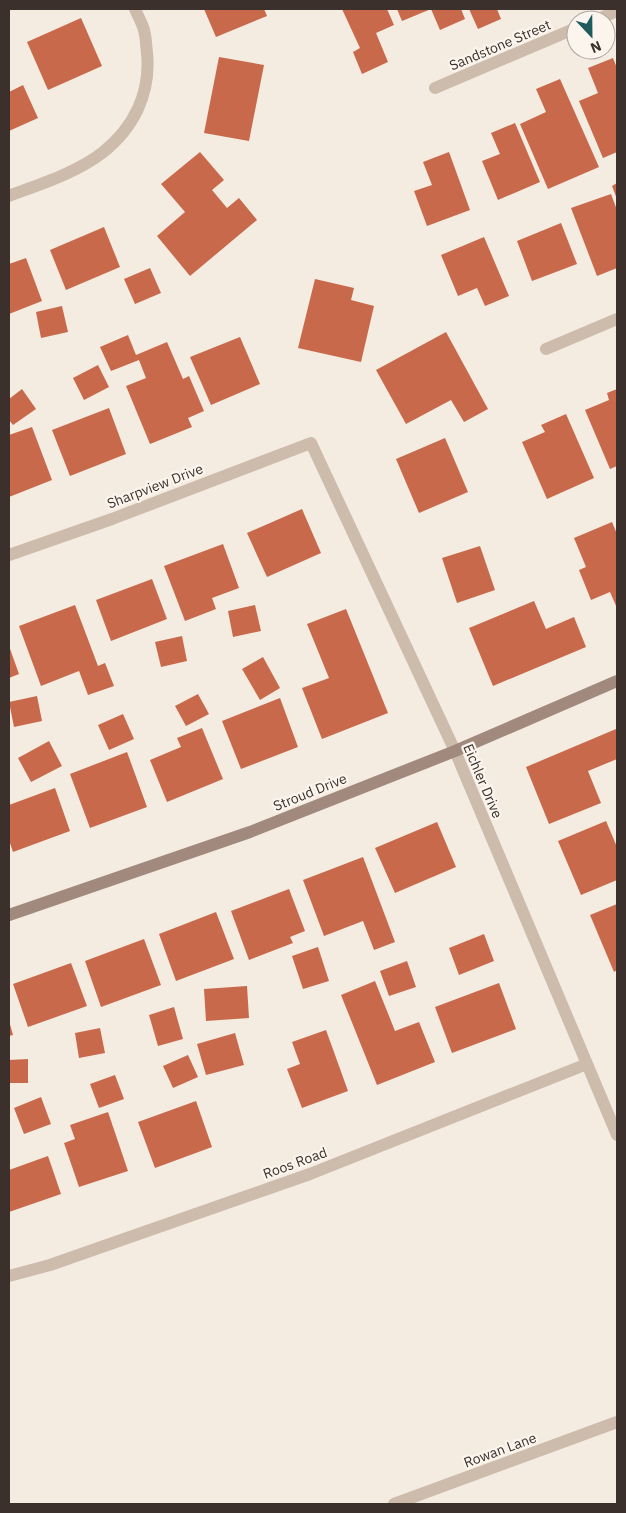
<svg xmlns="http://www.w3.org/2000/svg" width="626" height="1513" font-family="'IBM Plex Sans',sans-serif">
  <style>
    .building { fill: #c8694b }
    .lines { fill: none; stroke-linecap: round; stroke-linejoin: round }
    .street { stroke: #cdbbac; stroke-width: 12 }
    .secondary { stroke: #a18a7d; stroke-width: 12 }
    .labels { text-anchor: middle; stroke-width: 4.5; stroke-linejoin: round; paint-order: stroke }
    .street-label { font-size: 14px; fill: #3b302b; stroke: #fbf5ee }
  </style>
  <rect width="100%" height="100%" fill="#f4ebe1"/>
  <!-- building -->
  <path class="building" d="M204,9H264L267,16L216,37Z
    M342,9H387L394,25L376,33L388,62L362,74L353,52L360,48Z
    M397,9H431L402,21Z
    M431,9H461L465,19L440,30Z
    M469,9H497L501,19L478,29Z
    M81,18L102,66L48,90L27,42Z
    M219,57L264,65L249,141L204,133Z
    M613,58L617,68V152L603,158L579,101L598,93L588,68Z
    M560,79L599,167L548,189L520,124L546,112L536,89Z
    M23,85L38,118L9,131V92Z
    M515,123L540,182L498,200L482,161L500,154L491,133Z
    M200,152L224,180L212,190L227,208L239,198L257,220L190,276L157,236L185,212L161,184Z
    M449,152L470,210L427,226L414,191L432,185L423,162Z
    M617,183V199L612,186Z
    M611,194L617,210V268L597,276L571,208Z
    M561,223L577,264L532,281L517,241Z
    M104,227L120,267L66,290L50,250Z
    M484,237L509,296L485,306L477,288L458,296L441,255Z
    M26,258L42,301L9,314V264Z
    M150,268L161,293L135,304L124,279Z
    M315,279L354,288L351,300L374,306L361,362L298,348Z
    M62,306L68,332L41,338L36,312Z
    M446,332L488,409L464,422L451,400L406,424L376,370Z
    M128,335L136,355L167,342L183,379L189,376L204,411L188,418L192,427L150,444L126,386L146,378L139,360L111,371L100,347Z
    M240,337L260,384L211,405L190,357Z
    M98,365L109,387L84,400L73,378Z
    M22,389L36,409L13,425L9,420V399Z
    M617,389V466L610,469L585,410L609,400L607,393Z
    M109,408L126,454L70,476L52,430Z
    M566,414L594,478L547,499L522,442L545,432L541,425Z
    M32,427L52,480L9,497V435Z
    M445,438L468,492L419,513L396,459Z
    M302,509L321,553L267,577L247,533Z
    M612,522L617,534V608L610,592L591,600L579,570L586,567L574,538Z
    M223,544L239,588L212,598L216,609L185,621L164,566Z
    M480,546L495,590L457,603L442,558Z
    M152,579L167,619L111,641L96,600Z
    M534,601L546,629L574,617L586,647L493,686L469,628Z
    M75,605L98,666L105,663L114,686L88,695L79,671L41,686L19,626Z
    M255,605L261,631L233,637L228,611Z
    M346,609L388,713L322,739L302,688L329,678L307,624Z
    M182,636L187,661L161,667L155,642Z
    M9,646L19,674L9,678Z
    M263,657L280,688L260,700L242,669Z
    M198,694L209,714L186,726L175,706Z
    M37,696L42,721L14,727L9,702Z
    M280,698L298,747L241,769L222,721Z
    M123,714L134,739L109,750L98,725Z
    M202,728L223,779L167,802L150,760L181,747L177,738Z
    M616,729L617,759L588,771L601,803L549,824L526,767Z
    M49,741L62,766L31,782L18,758Z
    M127,752L147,807L90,828L70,774Z
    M55,788L70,831L13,852L9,840V805Z
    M606,821L617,847V880L581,895L558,841Z
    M437,822L456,867L395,893L375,848Z
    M363,857L395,942L374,950L363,921L324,936L303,880Z
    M289,889L305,931L290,937L293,943L249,960L231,911Z
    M617,904V970L614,972L590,915Z
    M216,912L234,959L176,981L159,934Z
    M484,934L494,961L459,975L449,948Z
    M144,939L161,985L101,1007L85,961Z
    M318,947L329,981L303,989L292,956Z
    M407,961L416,987L389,996L380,971Z
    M71,963L87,1006L28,1027L13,984Z
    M375,981L395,1031L419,1022L435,1062L377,1085L341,995Z
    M499,983L516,1029L452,1053L435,1007Z
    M247,986L249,1018L206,1021L204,989Z
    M174,1007L183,1039L158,1046L149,1015Z
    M9,1021L13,1035L9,1036Z
    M100,1028L105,1053L79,1058L75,1033Z
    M326,1030L348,1091L302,1108L287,1069L300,1064L292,1042Z
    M235,1033L244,1065L206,1075L197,1044Z
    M188,1055L198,1077L173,1088L163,1066Z
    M28,1059V1083H9V1060Z
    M115,1075L124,1099L99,1108L90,1084Z
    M41,1097L51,1124L24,1134L14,1108Z
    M196,1101L212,1147L155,1168L138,1122Z
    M108,1112L128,1171L79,1187L64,1143L75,1139L70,1125Z
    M48,1156L61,1194L9,1212V1170Z"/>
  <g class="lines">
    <!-- street -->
    <path class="street" d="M596,20L617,11
      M435,88L576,28
      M9,196C40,184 76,173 102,153C134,128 151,93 147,53C146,45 146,37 144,30C142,23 138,16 135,9
      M546,349L617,319
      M9,555L112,519L311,443L455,751L617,1135
      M9,1276L50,1265L310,1174L587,1064
      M394,1504L617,1422"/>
    <!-- secondary -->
    <path class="secondary" d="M9,915L250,832L455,751L617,681"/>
  </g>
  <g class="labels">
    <!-- street labels -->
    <g class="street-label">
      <text transform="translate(500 45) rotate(-23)" y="5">Sandstone Street</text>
      <text transform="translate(155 486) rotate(-21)" y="5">Sharpview Drive</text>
      <text transform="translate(483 781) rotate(67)" y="5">Eichler Drive</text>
      <text transform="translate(310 792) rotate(-22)" y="5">Stroud Drive</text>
      <text transform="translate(295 1163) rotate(-20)" y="5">Roos Road</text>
      <text transform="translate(500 1450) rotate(-20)" y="5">Rowan Lane</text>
    </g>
  </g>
  <!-- border -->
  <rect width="626" height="1513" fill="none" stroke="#3b302b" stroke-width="20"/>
  <!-- north arrow -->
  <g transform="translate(591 35) rotate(158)"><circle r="24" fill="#fbf5ee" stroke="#aea6a0"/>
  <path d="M0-4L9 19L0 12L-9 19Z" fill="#1f5a5e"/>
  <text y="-8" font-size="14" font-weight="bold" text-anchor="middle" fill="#3b302b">N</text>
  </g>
</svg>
